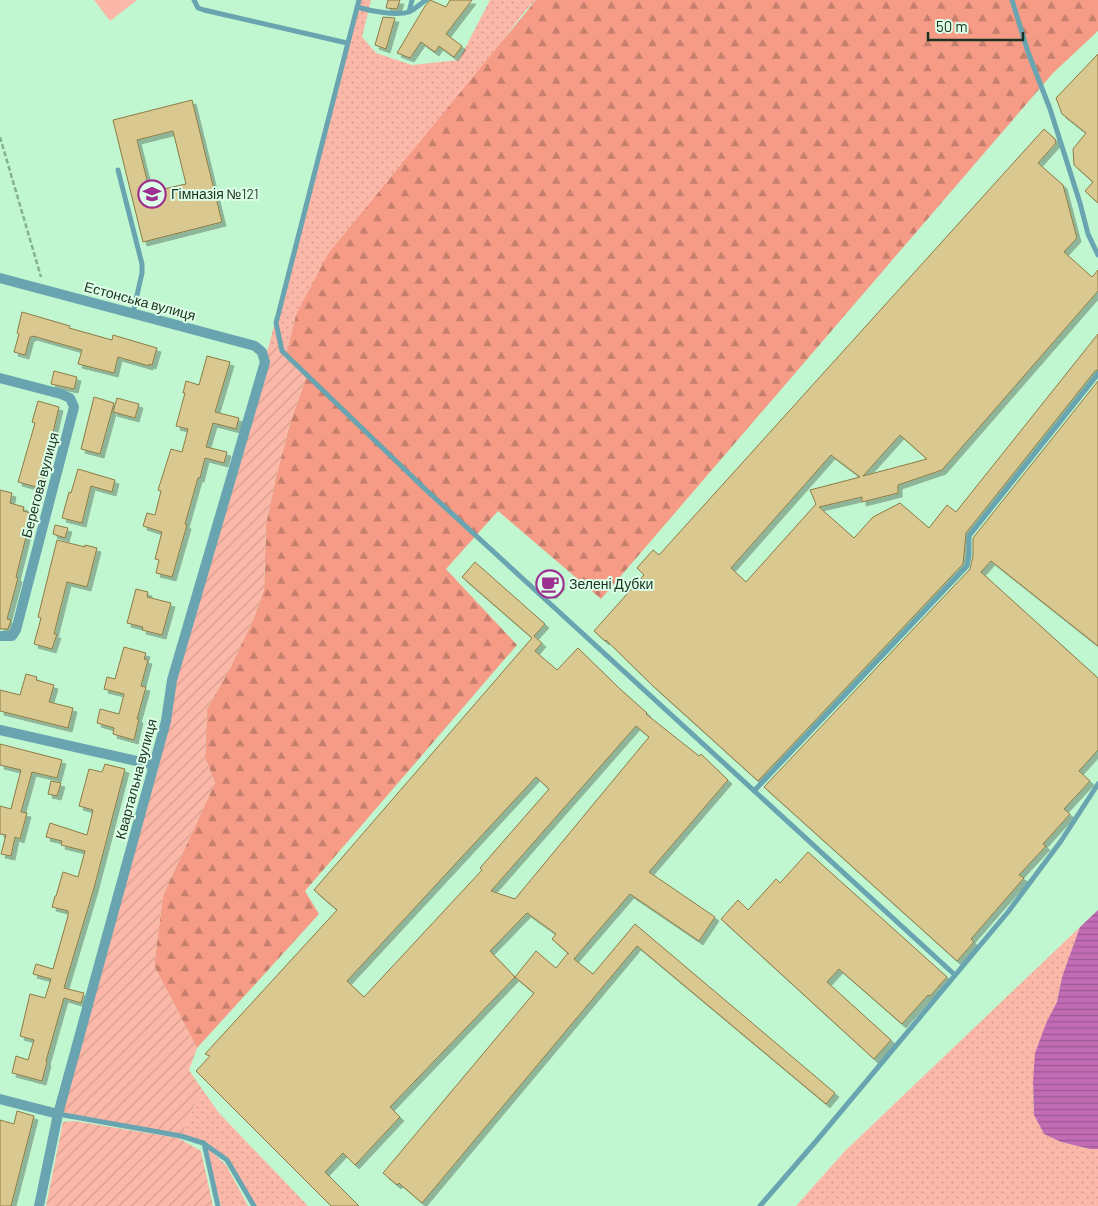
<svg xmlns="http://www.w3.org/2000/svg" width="1098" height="1206" font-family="Barlow,sans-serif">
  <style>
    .grass { fill: url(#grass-dots) }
    .forest { fill: url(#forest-firs) }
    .park { fill: #fbb7a7 }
    .garden { fill: url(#garden-furrows) }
    .water { fill: url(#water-rules) }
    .building { fill: #d9c88f; stroke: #8c7b45; fill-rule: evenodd; filter: url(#shadow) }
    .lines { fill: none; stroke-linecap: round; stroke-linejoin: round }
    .path { stroke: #86b092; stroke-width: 2.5; stroke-dasharray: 5 2.5; stroke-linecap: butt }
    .lane { stroke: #69a4b1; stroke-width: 5 }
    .street { stroke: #69a4b1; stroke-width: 10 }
    .labels { text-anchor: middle; stroke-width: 4; stroke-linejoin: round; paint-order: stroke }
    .poi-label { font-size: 14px; fill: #1c3123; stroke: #deffe7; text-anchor: start }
    .street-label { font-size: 14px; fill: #1c3123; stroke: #deffe7 }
  </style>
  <defs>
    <pattern id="grass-dots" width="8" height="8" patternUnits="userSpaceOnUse" patternTransform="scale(1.25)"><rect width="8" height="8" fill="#fbb7a7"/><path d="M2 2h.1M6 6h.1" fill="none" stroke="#d79e8f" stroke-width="1.8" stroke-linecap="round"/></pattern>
    <pattern id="forest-firs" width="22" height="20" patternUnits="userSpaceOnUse" patternTransform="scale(1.25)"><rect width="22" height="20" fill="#f69b86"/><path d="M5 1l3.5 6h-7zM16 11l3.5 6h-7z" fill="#c67f6d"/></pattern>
    <pattern id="garden-furrows" width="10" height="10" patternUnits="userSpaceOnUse" patternTransform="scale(1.25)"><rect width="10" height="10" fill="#fbb7a7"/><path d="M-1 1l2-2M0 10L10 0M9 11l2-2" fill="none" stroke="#d79e8f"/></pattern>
    <pattern id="water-rules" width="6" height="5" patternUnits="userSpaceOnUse" patternTransform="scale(1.25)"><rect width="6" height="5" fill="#c26cb5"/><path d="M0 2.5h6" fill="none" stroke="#9d5993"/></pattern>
    <filter id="shadow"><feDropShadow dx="4" dy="4" stdDeviation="0" flood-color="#0004"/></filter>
  </defs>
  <rect width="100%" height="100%" fill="#c1f7d0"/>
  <!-- grass -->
  <path class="grass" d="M359,0H371L362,37L376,53L412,65L459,60L490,0H536L525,11L296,315L286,355L269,345Z
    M1080,927L1062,977L1057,1002L1047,1021L1033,1082L1034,1115L1044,1134L1061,1142L1090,1149H1098V1206H796L845,1151Z
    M202,1089L219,1113L308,1206H254L227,1160L203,1143L181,1136Z
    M205,1146L226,1165L248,1206H221Z"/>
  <!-- forest -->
  <path class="forest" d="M536,0H1098V31L1053,73L601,599L498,511L446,569L517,645L305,891L319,914L197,1048L154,966L163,895L215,783L205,758L207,709L230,668L253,620L264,590L266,524L275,481L290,423L307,375L286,355L296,315L328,254Z"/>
  <!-- park -->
  <path class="park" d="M94,0H137L110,21Z"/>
  <!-- garden -->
  <path class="garden" d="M269,345L282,351L307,375L290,423L275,481L266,524L264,590L253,620L230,668L207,709L205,758L215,783L163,895L154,966L197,1048L189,1070L202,1089L181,1136L58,1114L172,680Z
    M74,1121L178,1138L201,1151L213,1206H46L63,1122Z"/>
  <!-- water -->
  <path class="water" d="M1098,910V1149H1090L1061,1142L1044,1134L1034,1115L1033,1082L1035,1053L1047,1021L1057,1002L1062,977L1080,927Z"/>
  <!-- building -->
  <path class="building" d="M388,0H400L397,9L386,8Z
    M430,0L446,7L450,0H472L446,34L462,46L454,57L439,46L435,52L421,42L410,58L397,53L425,6Z
    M383,17L395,18L386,49L375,45Z
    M1098,54V203L1085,191L1093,182L1074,165L1073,149L1086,133L1062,114L1056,98Z
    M192,100L222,222L143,242L113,120ZM173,131L186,184L150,192L137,140Z
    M1044,129L1055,139L1056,143L1038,163L1063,185L1077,238L1064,252L1092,277L1098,270V291L942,470L898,485V493L862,502V497L819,507L854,538L873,517L900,503L929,528L947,505L956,512L1098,334V370L1095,371L966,533L963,564L758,781L653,686L606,640L605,641L594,631L644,575L637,568L653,550L659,555ZM900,435L927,459L863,476ZM831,455L860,477L810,490L816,504L746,582L731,568Z
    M22,312L70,326L69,328L112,340L113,335L157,348L152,365L149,364V366L118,357L114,373L78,364L82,350L33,336L32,337H30L25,355L14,352L19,334L17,333Z
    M207,356L230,362L215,412L239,418L236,429L213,423L206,447L227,452L224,463L205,458L200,478H198L185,524L187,525L172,577L156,573L159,560L155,559L162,532L143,526L147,513L155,515L161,491L158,490L171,449L182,452L188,429L176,426L185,393H183L186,381L199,385Z
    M54,371L77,377L74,389L51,384Z
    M1098,381V646L991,561L981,572L1098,678V750L1079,771L1090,781L1064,809L1070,814L1043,844L1046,846L1019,875L1024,878L971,939L974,942L957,961L764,787L970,569L973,556V538Z
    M94,397L114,403L100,454L81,449Z
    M117,398L139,404L135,418L113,412Z
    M38,401L59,407L40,488L18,482L35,423L32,422Z
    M78,469L115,480L112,492L91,486L82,523L62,518L69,492L71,493Z
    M0,490L12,493L10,503L24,507L23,511L32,513L16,577L18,578L7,619L11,620L8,629H0Z
    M55,525L68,528L65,538L53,534Z
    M57,540L85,547V545L97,548L87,587L67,582L54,634H57L52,649L34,644L41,618L38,617Z
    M475,562L545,624L534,636L542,643L535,651L557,670L578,648L619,688L647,713L646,714L699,756L701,754L728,780L649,872L715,917L699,941L630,894L574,959L593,974L635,924L835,1093L826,1104L637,946L422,1203L399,1183L397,1185L383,1173L534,993L515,977L390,1107L400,1117L355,1165L343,1153L325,1172L359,1206H331L196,1071L210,1056L205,1054L337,910L314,890L532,638L462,577ZM636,726L649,737L515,899L491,891ZM536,777L549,789L480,868L482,870L364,997L347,981ZM527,913L556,934L552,939L569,954L568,953L556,968L536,951L515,977L490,951Z
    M549,574L561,585L552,595L540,584Z
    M136,589L148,592L147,597L171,603L162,635L142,630L143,627L127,623Z
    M124,647L146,653L144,659L148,660L141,686L146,687L137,719H139L134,740L113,734L114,728L97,723L100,709L119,714L124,694L104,689L107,677L115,679Z
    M26,674L37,677L36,680L54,685L49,702L73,708L68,728L0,711V690L20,695Z
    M0,744L62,760L57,778L32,772L21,812L27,813L20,839L15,837L11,856L1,854L6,835L0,834V806L11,809L21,770L0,765Z
    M105,764L125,769L94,888L64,988L84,993L81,1003L64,998L46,1061L47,1062L42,1081L12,1073L16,1056L28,1060L34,1040L20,1036L30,994L45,998L51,979L33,974L36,964L53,969L68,916V911L52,907L55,896H56L63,872L78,877L85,851L61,845L62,841L46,837L50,823L87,835L93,810L79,806L89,769L102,772Z
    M51,781L61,783L57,796L48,794Z
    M808,852L947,977L930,996L928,995L902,1024L839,969L827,982L891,1040L874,1059L721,919L738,900L748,910L776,879L780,883Z
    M17,1111L34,1116L11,1206H0V1120L14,1124Z"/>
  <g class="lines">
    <!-- path -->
    <path class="path" d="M0,137L41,277"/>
    <!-- lane -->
    <path class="lane" d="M194,0L198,8L204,10L347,43
      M359,0L276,323L282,351L424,488L955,975
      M1012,0L1028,52L1050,109L1080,203L1088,234L1098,255
      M357,7C370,11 397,16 409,12C415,9 420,4 426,0
      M409,12L412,0
      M118,170L142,264V273L133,313
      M754,791L967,566L969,556V536L1098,374
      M58,1114L181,1136L203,1143L227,1160L254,1206
      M204,1143L218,1206
      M760,1206L818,1139L1008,912L1061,841L1098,784"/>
    <!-- street -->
    <path class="street" d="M0,278L255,346L262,352L265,362L172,680L166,721L58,1114L39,1206
      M0,378L61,394L70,398L74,407L16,630L12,636H0
      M0,730L154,765
      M0,1099L58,1114"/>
  </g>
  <!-- icons -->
  <defs>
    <g id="school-ring" transform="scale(1.4375)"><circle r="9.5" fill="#deffe7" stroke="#9c2f8f" stroke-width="1.5"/><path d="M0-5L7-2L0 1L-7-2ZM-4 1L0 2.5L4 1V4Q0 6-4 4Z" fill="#9c2f8f"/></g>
    <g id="cafe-ring" transform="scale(1.4375)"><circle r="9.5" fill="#deffe7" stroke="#9c2f8f" stroke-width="1.5"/><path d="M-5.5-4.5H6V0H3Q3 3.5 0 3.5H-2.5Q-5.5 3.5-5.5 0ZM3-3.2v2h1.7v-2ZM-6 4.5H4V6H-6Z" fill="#9c2f8f"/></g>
  </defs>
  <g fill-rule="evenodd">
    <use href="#school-ring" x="152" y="194"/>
    <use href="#cafe-ring" x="550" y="584"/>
  </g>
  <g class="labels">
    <!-- poi labels -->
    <g class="poi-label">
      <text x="171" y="199">Гімназія №121</text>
      <text x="569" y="589">Зелені Дубки</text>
    </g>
    <!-- street labels -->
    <g class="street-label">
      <text transform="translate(140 301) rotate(15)" y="5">Естонська вулиця</text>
      <text transform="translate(40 485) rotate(-75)" y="5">Берегова вулиця</text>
      <text transform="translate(136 779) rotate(-75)" y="5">Квартальна вулиця</text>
    </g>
  </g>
  <!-- scale -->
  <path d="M928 32v8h95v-8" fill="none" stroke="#1c3123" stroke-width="2.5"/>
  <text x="936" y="32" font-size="15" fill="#1c3123" stroke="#deffe7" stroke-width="4" paint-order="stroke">50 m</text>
</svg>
